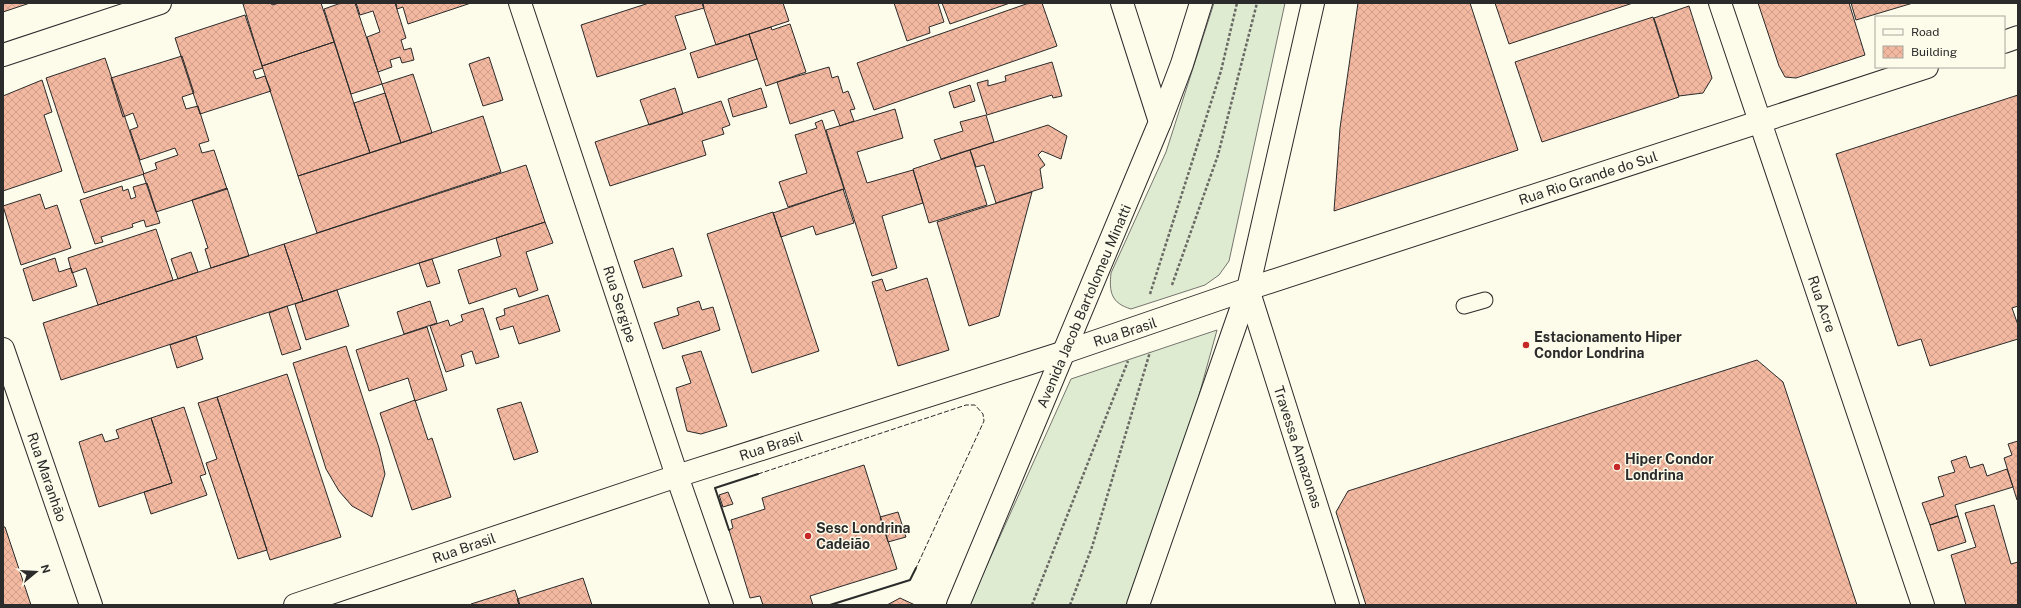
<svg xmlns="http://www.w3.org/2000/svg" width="2021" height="608" font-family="'Public Sans',sans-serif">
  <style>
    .grass { fill: #deebd1; stroke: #74746e }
    .building { fill: url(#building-cross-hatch); stroke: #2b2b2b }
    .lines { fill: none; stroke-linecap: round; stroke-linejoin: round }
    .lane-casing { stroke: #2b2b2b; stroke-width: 17 }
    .street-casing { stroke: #2b2b2b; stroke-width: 24 }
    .secondary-casing { stroke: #2b2b2b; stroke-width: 24 }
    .primary-casing { stroke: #2b2b2b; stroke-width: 24 }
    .path { stroke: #6a6964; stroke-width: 2.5; stroke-dasharray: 3 2; stroke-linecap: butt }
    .lane { stroke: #fdfbea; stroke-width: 15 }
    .street { stroke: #fdfbea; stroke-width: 22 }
    .secondary { stroke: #fdfbea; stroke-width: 22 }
    .primary { stroke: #fdfbea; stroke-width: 22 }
    .fence { stroke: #2b2b2b; stroke-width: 1; stroke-dasharray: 5 2; stroke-linecap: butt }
    .wall { stroke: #2b2b2b; stroke-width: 2 }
    .poi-dot { fill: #c62828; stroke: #fdfbea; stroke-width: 1.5 }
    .labels { text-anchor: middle; stroke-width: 3; stroke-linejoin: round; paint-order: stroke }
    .street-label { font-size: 14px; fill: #2b2b2b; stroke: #fdfbea }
    .poi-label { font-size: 14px; font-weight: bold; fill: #2b2b2b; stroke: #fdfbea; text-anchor: start }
  </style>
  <defs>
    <pattern id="building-cross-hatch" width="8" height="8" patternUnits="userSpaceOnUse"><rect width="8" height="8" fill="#f2b8a0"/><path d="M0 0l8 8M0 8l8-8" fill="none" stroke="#d09e8a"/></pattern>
  </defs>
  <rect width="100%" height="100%" fill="#fdfbea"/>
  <!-- grass -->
  <path class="grass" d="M1214,3H1285L1229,261L1219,275L1205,285L1131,309C1111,303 1109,292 1111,273L1166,152Z
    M1217,330L1177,475L1131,605H969L1071,379Z"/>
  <!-- building -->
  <path class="building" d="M3,3H30L3,12Z
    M247,3H271L272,5L279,3H321L334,42L262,66L243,4Z
    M341,3H355L382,84L351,94L324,9Z
    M356,3H395L406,38L401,40L404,50L411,48L414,60L402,63L400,57L390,60L392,67L378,72L367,37L380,32L373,11L360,15Z
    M396,3H471L408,24L403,7L397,9Z
    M649,3H703L704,8L675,16L686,49L597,77L581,25Z
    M702,3H783L789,21L716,45Z
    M894,3H938L944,22L929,27L930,33L907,41Z
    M942,3H1010L950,24Z
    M1029,3H1042L1057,46L874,110L857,63Z
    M1358,3H1470L1518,150L1334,211L1340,128Z
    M1495,3H1633L1509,44Z
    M1758,3H1849L1865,55L1796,78L1785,77L1779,66Z
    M1851,3H1913L1856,20Z
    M1689,6L1712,78L1703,93L1679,96L1654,18Z
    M245,15L263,68L253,71L256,79L265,76L271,91L200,114L175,38Z
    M1653,17L1679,97L1542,142L1515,62Z
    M790,24L806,72L766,86L749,34L771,27L772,30Z
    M749,34L757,59L698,78L690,53Z
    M334,42L370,153L298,176L262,66Z
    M182,56L194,93L182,97L186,109L198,106L209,141L199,144L202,153L214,150L227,189L156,212L143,174L157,169L155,163L178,155L175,148L140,160L130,130L138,127L133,113L123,117L111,78Z
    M489,57L503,100L483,106L469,64Z
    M105,58L144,174L84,193L46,78Z
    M1052,62L1062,96L1053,98L1052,95L987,115L977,83L988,80V86L1006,81L1005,76Z
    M829,67L832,78L838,76L843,93L848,91L855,109L850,110L854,121L840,126L834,110L790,124L777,82Z
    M413,74L432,133L401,143L382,84Z
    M42,80L52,112L44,115L62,171L3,191V96Z
    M970,85L975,101L954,108L949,92Z
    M675,88L683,114L649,125L640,100Z
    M761,88L767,107L733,117L728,99Z
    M385,93L401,143L370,153L354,103Z
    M2018,95V306L2012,308L2018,325V339L1930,366L1921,339L1898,346L1836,154Z
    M721,101L730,125L722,128L724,134L702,141L706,155L610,186L595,142Z
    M895,109L903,138L857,152L867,183L913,170L923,203L882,216L897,268L872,276L826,130Z
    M986,115L994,142L941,159L934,140L963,131L960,122Z
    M483,116L501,172L317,233L298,176Z
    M822,120L844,189L788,207L779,182L807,173L795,135L817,128L815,123Z
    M1048,125L1067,136L1061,159L1042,151L1038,155L1045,165L1040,169L1043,188L996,203L984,165L976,167L970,150Z
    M970,150L987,205L929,223L913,169Z
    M526,165L545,222L303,301L284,244Z
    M147,183L160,223L146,227L144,220L132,224L133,227L101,237L103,242L95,244L80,200L122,186L123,191L128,189L131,199L136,197L133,187Z
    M227,188L249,256L211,268L205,249L208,248L192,200Z
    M843,189L854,223L816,235L813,226L781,237L773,213Z
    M1032,192L999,316L969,326L937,222Z
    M40,194L45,209L57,205L71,248L21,265L3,206Z
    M773,212L819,351L752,373L707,234Z
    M545,222L553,243L526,252L538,290L519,297L516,288L469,304L458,270L501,256L496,238Z
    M156,229L173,280L98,305L86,268L72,273L68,258Z
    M284,244L303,301L61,380L43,323Z
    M673,248L682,276L643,288L634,261Z
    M191,252L198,272L178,279L171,259Z
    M55,258L59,272L71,268L77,286L33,301L23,269Z
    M432,259L440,283L427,287L419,263Z
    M927,278L949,350L898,366L872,282L882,279L886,291Z
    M337,290L349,326L306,340L295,304Z
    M548,295L560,331L519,344L513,326L500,330L496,318L505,315L504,309Z
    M430,301L437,323L404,334L397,312Z
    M699,301L702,310L713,307L720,330L663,349L654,323L679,315L677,308Z
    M287,306L301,349L282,355L269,313Z
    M483,308L499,357L476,364L472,351L461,355L464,366L446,372L430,326L448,320L450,326L463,321L461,315Z
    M427,327L447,390L415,401L408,378L369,391L356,350Z
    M196,336L203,359L177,368L170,345Z
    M346,346L379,448L385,474L372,517L352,506L339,491L326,469L293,363Z
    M701,351L727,426L701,434L687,431L676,388L691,383L682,356Z
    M1757,360L1783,382L1857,605H1366L1336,512L1348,491Z
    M287,374L341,537L270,560L217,397Z
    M217,397L267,550L238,559L206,463L217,459L198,403Z
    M415,400L428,440L432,438L451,497L412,510L380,413Z
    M521,402L538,452L514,460L497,409Z
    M184,407L206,474L200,476L207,495L151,514L144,492L172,483L151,418Z
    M151,418L172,483L99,507L79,442L102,434L105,442L119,438L116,430Z
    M2018,441V500H2017L2004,458L2012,455L2008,444Z
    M1966,456L1970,468L1983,464L1987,476L2007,469L2013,487L1955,505L1958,516L1930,525L1922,503L1944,496L1938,477L1955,472L1951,461Z
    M864,465L897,569L810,596L813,605H763L760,596L750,598L729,530L733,528L731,520L765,509L762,498Z
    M728,492L733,504L723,507L719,495Z
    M1994,505L2011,564L2018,562V605H1966L1951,555L1976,547L1965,513Z
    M898,512L906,537L888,542L880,517Z
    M1958,516L1966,542L1938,551L1930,525Z
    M3,527H5L31,605H3Z
    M583,578L592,605H519L517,599Z
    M515,590L520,605H472L471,604Z
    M900,598L915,605H887Z"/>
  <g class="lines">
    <!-- lane casing -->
    <g class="lane-casing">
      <path id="lane" d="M1464,306L1485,300"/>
    </g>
    <!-- street casing -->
    <g class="street-casing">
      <path id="street" d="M1720,3L1923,605
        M1248,289L1348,605"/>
    </g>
    <!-- secondary casing -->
    <g class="secondary-casing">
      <path id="secondary" d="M520,3L677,476L722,605
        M1122,3L1160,122
        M2004,42L2018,37
        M3,55L160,3
        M3,349L91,605
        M295,605L677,476L1065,352L1248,289L1927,67"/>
    </g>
    <!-- primary casing -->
    <g class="primary-casing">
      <path id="primary" d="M958,605L1160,122L1182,64L1201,3
        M1138,605L1248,289L1313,3"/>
    </g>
    <!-- path -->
    <path class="path" d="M1172,285L1218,155L1257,3
      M1150,294L1221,71L1237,3
      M1032,605L1128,361
      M1070,605L1092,547L1150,352"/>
    <!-- lane -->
    <use href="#lane" class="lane"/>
    <!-- street -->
    <use href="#street" class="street"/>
    <!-- secondary -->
    <use href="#secondary" class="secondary"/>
    <!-- primary -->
    <use href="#primary" class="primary"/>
    <!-- fence -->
    <path class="fence" d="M758,474L966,405H975L983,414L984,421L916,568"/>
    <!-- wall -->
    <path class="wall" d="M729,530L715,488L758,474
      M830,605L910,580L916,568"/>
  </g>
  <!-- markers -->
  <g class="poi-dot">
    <circle cx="1526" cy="345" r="4"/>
    <circle cx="1617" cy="467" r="4"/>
    <circle cx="808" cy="536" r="4"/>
  </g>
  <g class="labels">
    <!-- street labels -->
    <g class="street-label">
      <text transform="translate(1588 178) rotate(-18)" y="5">Rua Rio Grande do Sul</text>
      <text transform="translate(620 304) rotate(72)" y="5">Rua Sergipe</text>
      <text transform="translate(1822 304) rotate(71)" y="5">Rua Acre</text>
      <text transform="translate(1084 306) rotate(-67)" y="5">Avenida Jacob Bartolomeu Minatti</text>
      <text transform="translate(1125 332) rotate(-18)" y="5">Rua Brasil</text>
      <text transform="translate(771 446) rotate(-18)" y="5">Rua Brasil</text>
      <text transform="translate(1298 447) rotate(72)" y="5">Travessa Amazonas</text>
      <text transform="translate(47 477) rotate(71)" y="5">Rua Maranhão</text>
      <text transform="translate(464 548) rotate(-19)" y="5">Rua Brasil</text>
    </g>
    <!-- poi labels -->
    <g class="poi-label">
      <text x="1534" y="342">Estacionamento Hiper<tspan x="1534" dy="16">Condor Londrina</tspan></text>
      <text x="1625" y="464">Hiper Condor<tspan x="1625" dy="16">Londrina</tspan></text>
      <text x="816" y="533">Sesc Londrina<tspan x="816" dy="16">Cadeião</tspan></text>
    </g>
  </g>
  <!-- border -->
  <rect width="2021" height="608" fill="none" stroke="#2b2b2b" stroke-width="8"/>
  <!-- legend -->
  <rect x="1875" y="16" width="130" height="52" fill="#fdfbea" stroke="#a9a89e"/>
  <rect x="1883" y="29" width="20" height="6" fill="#fdfbea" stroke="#a9a89e"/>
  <text x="1911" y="36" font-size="12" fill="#2b2b2b">Road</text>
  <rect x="1883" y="46" width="20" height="12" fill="url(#building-cross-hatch)" stroke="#a9a89e"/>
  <text x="1911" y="56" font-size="12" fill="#2b2b2b">Building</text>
  <!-- north arrow -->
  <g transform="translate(36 572) rotate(72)" stroke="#fdfbea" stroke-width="3" paint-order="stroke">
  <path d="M0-3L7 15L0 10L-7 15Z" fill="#2b2b2b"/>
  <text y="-6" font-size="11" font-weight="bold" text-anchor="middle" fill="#2b2b2b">N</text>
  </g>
</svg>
